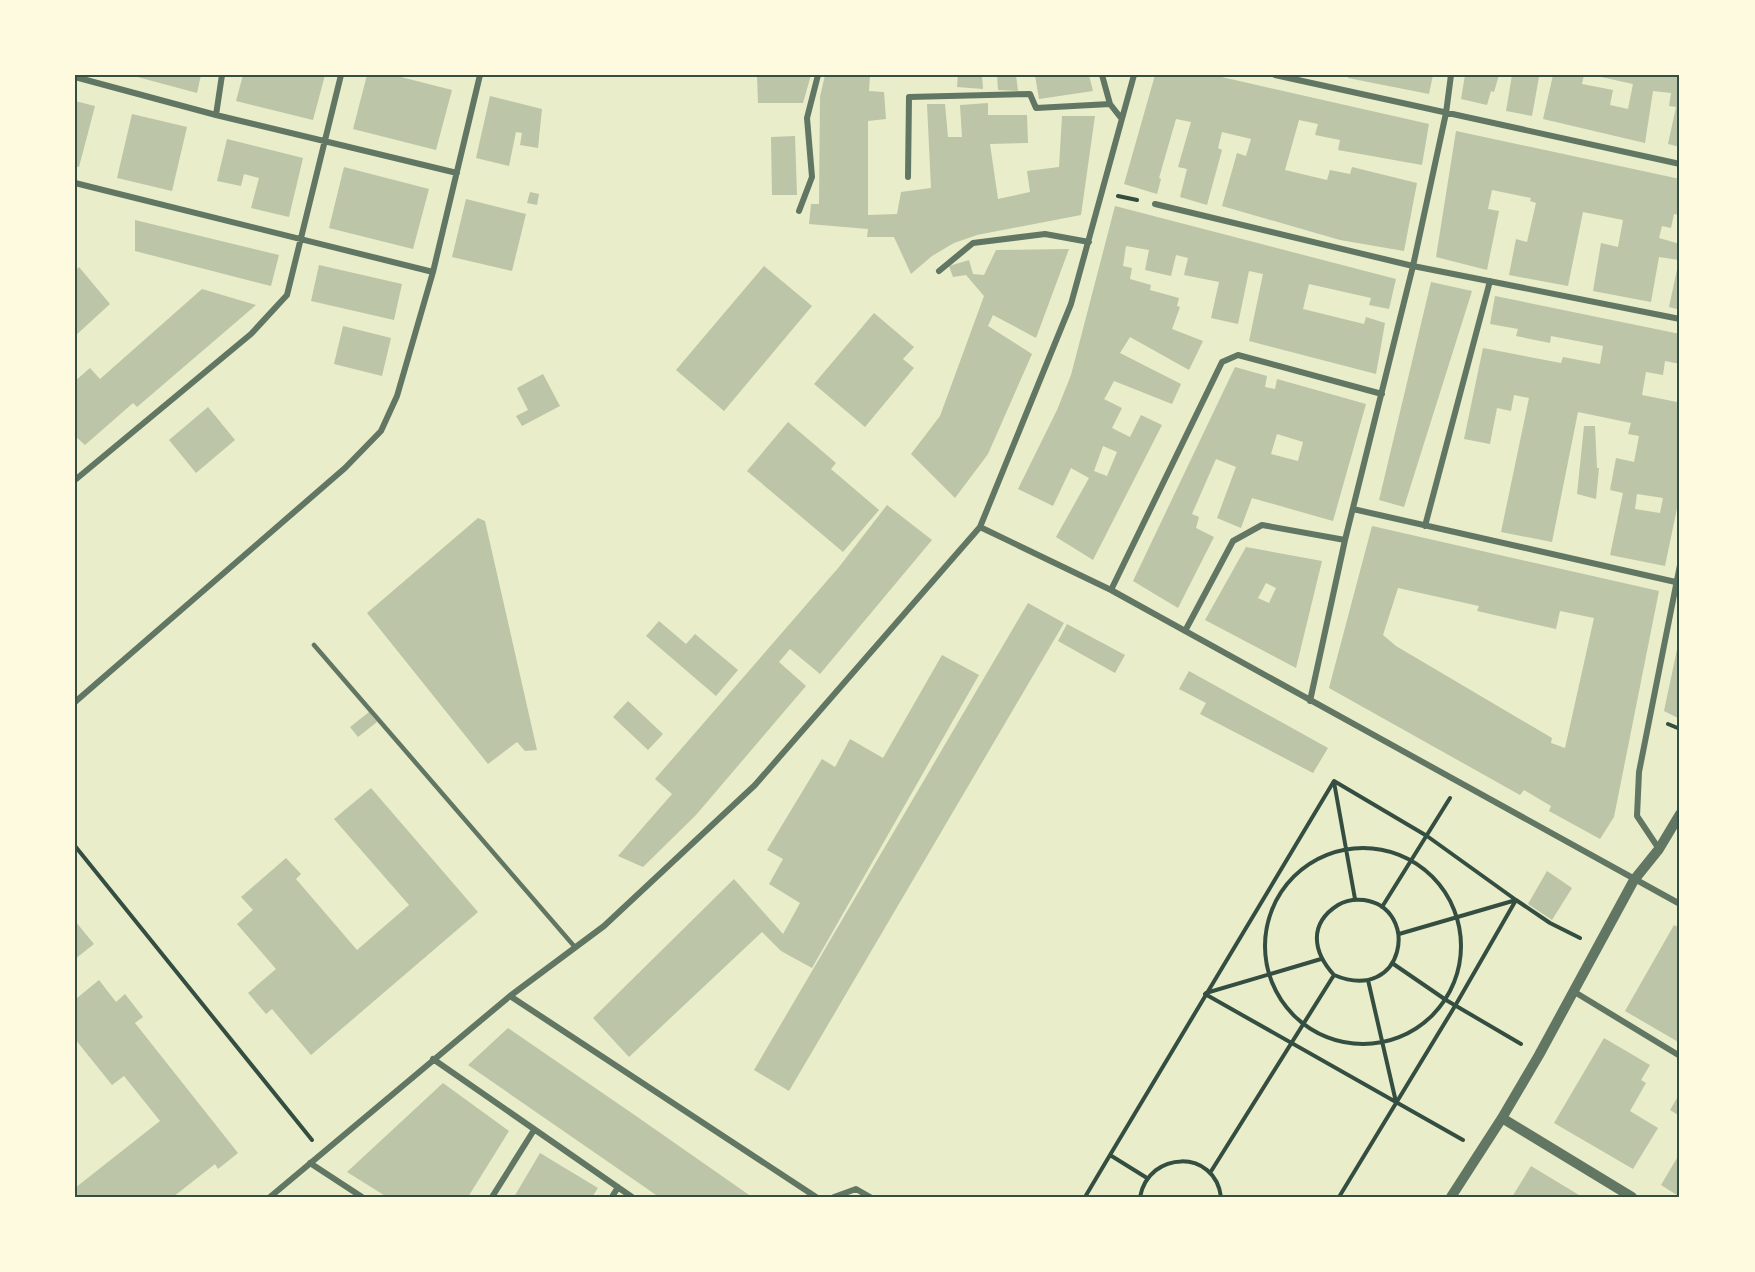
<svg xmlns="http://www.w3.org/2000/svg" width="1755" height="1272" font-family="Manrope,sans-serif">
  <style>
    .building { fill: #bcc5a7; fill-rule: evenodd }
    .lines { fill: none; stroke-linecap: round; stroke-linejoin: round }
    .path { stroke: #344e41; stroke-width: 4 }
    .service { stroke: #617663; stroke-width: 4.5 }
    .minor { stroke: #617663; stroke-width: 6 }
    .tertiary { stroke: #617663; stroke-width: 10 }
    .neatline { fill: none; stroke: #344e41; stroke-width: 2 }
  </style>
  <rect width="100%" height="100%" fill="#e9edc9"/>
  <!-- building -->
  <path class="building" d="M130,75H201L197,93Z
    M243,75H325L313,120L236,101Z
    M367,75H393L452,90L436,150L353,129Z
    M757,75H811L803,103H758Z
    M825,75H870L869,91L884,92L886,119L868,121V215L897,214L901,192L931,188L927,104H945L948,137H962L960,105L988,103V115H1027L1028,143L990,144L998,199L1030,192L1027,171L1059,167L1062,116H1095L1081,215L977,235L954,243L932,256L911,274L894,237H867L868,229L809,224L811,204H819L820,97Z
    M958,75H982L983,89L957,87Z
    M997,75H1016L1018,91L998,90Z
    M1035,75H1089L1093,91L1039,99Z
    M1155,75H1213L1429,124L1422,165L1338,150L1340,140L1315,135L1318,124L1299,120L1285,170L1327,180L1330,170L1350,174L1352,167L1417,183L1404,251L1340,240L1222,206L1237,153L1246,156L1251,139L1222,132L1218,148L1222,150L1207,205L1180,197L1187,169L1178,167L1191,122L1176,119L1159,178L1161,179L1157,194L1124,184Z
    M1349,75H1433L1429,94L1348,78Z
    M1465,75H1499L1494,92L1491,91L1487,105L1461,99Z
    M1512,75L1539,77L1532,116L1506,111Z
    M1553,75H1584L1582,84L1613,90L1610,105L1628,109L1633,84L1592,75H1680V147L1668,144L1676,107L1669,106L1671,93L1653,91L1645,143L1543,119Z
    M490,96L542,109L538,148L520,145L522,133L516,132L509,166L476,158Z
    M75,101L95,106L79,167L75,166Z
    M132,114L187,127L172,191L117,178Z
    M1456,131L1680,179V215L1674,214L1671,228L1662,226L1659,238L1680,244V310L1669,307L1679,260L1659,257L1651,302L1593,291L1601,243L1618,247L1623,220L1583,212L1568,286L1509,275L1516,239L1527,242L1536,203L1530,201L1531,198L1492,190L1488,209L1499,211L1487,270L1436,257Z
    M795,136L797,195H772L771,137Z
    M227,139L303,158L289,217L251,208L259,178L244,174L241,186L217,181Z
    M344,167L429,189L413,249L329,228Z
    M530,192L539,194L537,205L527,203Z
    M466,199L526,214L512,271L452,257Z
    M1115,206L1396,279L1389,309L1369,305L1371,298L1309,284L1303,309L1364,324L1366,317L1385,323L1376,374L1249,341L1263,274L1249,271L1238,324L1211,318L1219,282L1184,275L1188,258L1176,255L1171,276L1145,270L1149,250L1126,246L1123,266L1132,268L1130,279L1151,285L1150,290L1179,298L1177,306L1180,307L1172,329L1203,341L1189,370L1130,337L1120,353L1181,384L1172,404L1114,381L1106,396L1104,399L1122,408L1112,428L1130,437L1141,415L1162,425L1093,560L1056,537L1089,478L1071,468L1053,506L1018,489L1057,410L1071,375ZM1103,446L1117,452L1107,476L1094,471Z
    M135,220L279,255L271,286L135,251Z
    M1069,249L1036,338L993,315L988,326L1032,354L988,454L955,498L911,454L940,416L984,296L966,275L953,277L949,266L969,260L973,274L984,275L996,250Z
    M319,265L402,284L394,320L311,301Z
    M764,266L812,306L724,411L676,370Z
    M79,267L110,304L75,336V271Z
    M1431,282L1472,291L1404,507L1379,500Z
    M202,289L256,305L137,407L133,403L85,445L75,436V381L90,368L100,379Z
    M1495,296L1680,334V364L1665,361L1663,375L1646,372L1642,395L1677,402L1680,394V494L1665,566L1610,555L1623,493L1610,490L1616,458L1634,462L1639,436L1628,434L1631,423L1578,412L1552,542L1501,532L1529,398L1514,395L1511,411L1497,408L1490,444L1464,439L1483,348L1561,363L1563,357L1600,364L1603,346L1551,336L1550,343L1516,336L1518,329L1490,324ZM1637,494L1663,498L1660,513L1635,509Z
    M874,313L914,347L903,359L914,368L865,427L814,384Z
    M343,326L391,338L382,376L334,364Z
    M1235,367L1267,376L1265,387L1275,389L1277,379L1366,404L1333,521L1252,498L1241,528L1217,518L1236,467L1216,459L1192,514L1199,517L1196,528L1214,537L1178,608L1133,581ZM1277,434L1303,442L1298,461L1271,454Z
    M543,374L560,406L522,426L516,416L528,410L517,388Z
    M208,407L235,440L196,473L169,440Z
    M788,422L836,463L831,469L879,510L843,552L747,471Z
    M1584,426H1595L1597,468H1599L1596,499L1577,494Z
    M887,505L932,540L820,674L790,649L779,662L806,686L696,815L643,867L618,856L672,794L655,779L839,567Z
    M478,518L485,521L537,750L525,751L517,742L488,764L367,613Z
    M1372,526L1659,591L1614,817L1600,839L1549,811L1551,806L1524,790L1520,795L1329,688ZM1398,588L1479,606L1477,611L1556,629L1560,611L1594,618L1565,748L1551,743L1552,738L1396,646L1383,635Z
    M1246,547L1322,561L1296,668L1205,620ZM1266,583L1276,588L1269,603L1258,598Z
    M1028,603L1064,623L789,1091L754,1070Z
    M659,621L686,644L695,634L738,670L716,696L646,636Z
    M1067,624L1125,655L1115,673L1058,641Z
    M1679,640H1680V719L1664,711Z
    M942,655L979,675L812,968L781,951L762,932L629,1057L593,1018L734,879L783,934L800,903L769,884L783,859L767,850L822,759L835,767L850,739L883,758Z
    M1189,671L1328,748L1313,773L1200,714L1206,703L1179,689Z
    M628,701L663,734L648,750L613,717Z
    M369,712L377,722L358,737L350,727Z
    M371,788L478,912L311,1055L272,1009L266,1014L248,993L276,969L237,924L253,910L241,897L286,858L301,874L296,879L357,950L409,905L334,819Z
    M1547,871L1572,888L1552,920L1528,904Z
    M75,921L94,944L75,959Z
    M1674,925L1680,928V1043L1625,1011Z
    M99,980L116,1002L125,994L143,1017L135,1023L238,1153L218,1169L215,1164L173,1197H75V1188L160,1121L124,1076L112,1085L75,1039V996L77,998Z
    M508,1028L636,1116L752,1197H659L468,1065Z
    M1604,1038L1650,1065L1641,1080L1646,1083L1630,1111L1658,1128L1633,1169L1554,1123Z
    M443,1083L509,1131L468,1197H387L347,1172Z
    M1680,1093V1116L1670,1110Z
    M540,1153L598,1188L592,1197H514Z
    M1680,1153V1197L1661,1185Z
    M1531,1166L1579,1195L1578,1197H1512Z"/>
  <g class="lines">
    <!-- path -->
    <path class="path" d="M1118,196L1137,200
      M1668,724L1680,729
      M1334,782L1355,899
      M75,846L312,1140
      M1265 946a98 98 0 1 1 196 0a98 98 0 1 1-196 0Z
      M1382,907L1450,798
      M1392,963L1446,1000L1521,1044
      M1368,980L1396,1102
      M1206,993L1321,959
      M1205,994L1463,1140
      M1210,1173L1334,975C1405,1005 1421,908 1364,900C1355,899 1346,900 1338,905C1308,924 1313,952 1334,975
      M1147,1178L1110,1155L1334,781L1427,836L1516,900L1399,934
      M1085,1197L1110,1155
      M1140,1197C1149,1150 1215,1149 1221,1197
      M1339,1197L1455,1006L1516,900L1550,923L1580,938"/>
    <!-- service -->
    <path class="service" d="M314,645L574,946"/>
    <!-- minor -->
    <path class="minor" d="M1102,75L1110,104L1121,118
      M1275,75L1680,164
      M75,77L216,115L457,173
      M216,115L222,75
      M908,177L909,97L1030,94L1036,108L1110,104
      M75,183L433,272
      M1155,204L1413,266L1680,319
      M799,211L812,177L807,118L818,75
      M939,271L973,243L1045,234L1089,242
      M75,480L251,334L287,295L341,75
      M1353,509L1680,583
      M1425,526L1490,281
      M980,527L1111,590L1680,904
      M1111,590L1222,362L1238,355L1382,394
      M1185,631L1233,541L1262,525L1345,540
      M1310,701L1345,540L1413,266L1446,113L1451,75
      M75,702L345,468L381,431L397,396L433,272L480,75
      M1659,849L1637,816L1639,772L1680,565
      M1573,991L1680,1056
      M510,996L816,1197
      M433,1059L632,1197
      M310,1163L362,1197
      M270,1197L510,996L604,926L755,785L980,527L1071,304L1134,75
      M492,1197L534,1130
      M612,1197L618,1187
      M834,1197L856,1189L870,1197"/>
    <!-- tertiary -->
    <path class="tertiary" d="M1502,1118L1632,1197
      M1451,1197L1502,1118L1539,1055L1634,880L1659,849L1680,814"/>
  </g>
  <!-- border -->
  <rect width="1755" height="1272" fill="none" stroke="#fefae0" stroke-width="153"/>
  <rect x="76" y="76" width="1602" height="1120" class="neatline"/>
</svg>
